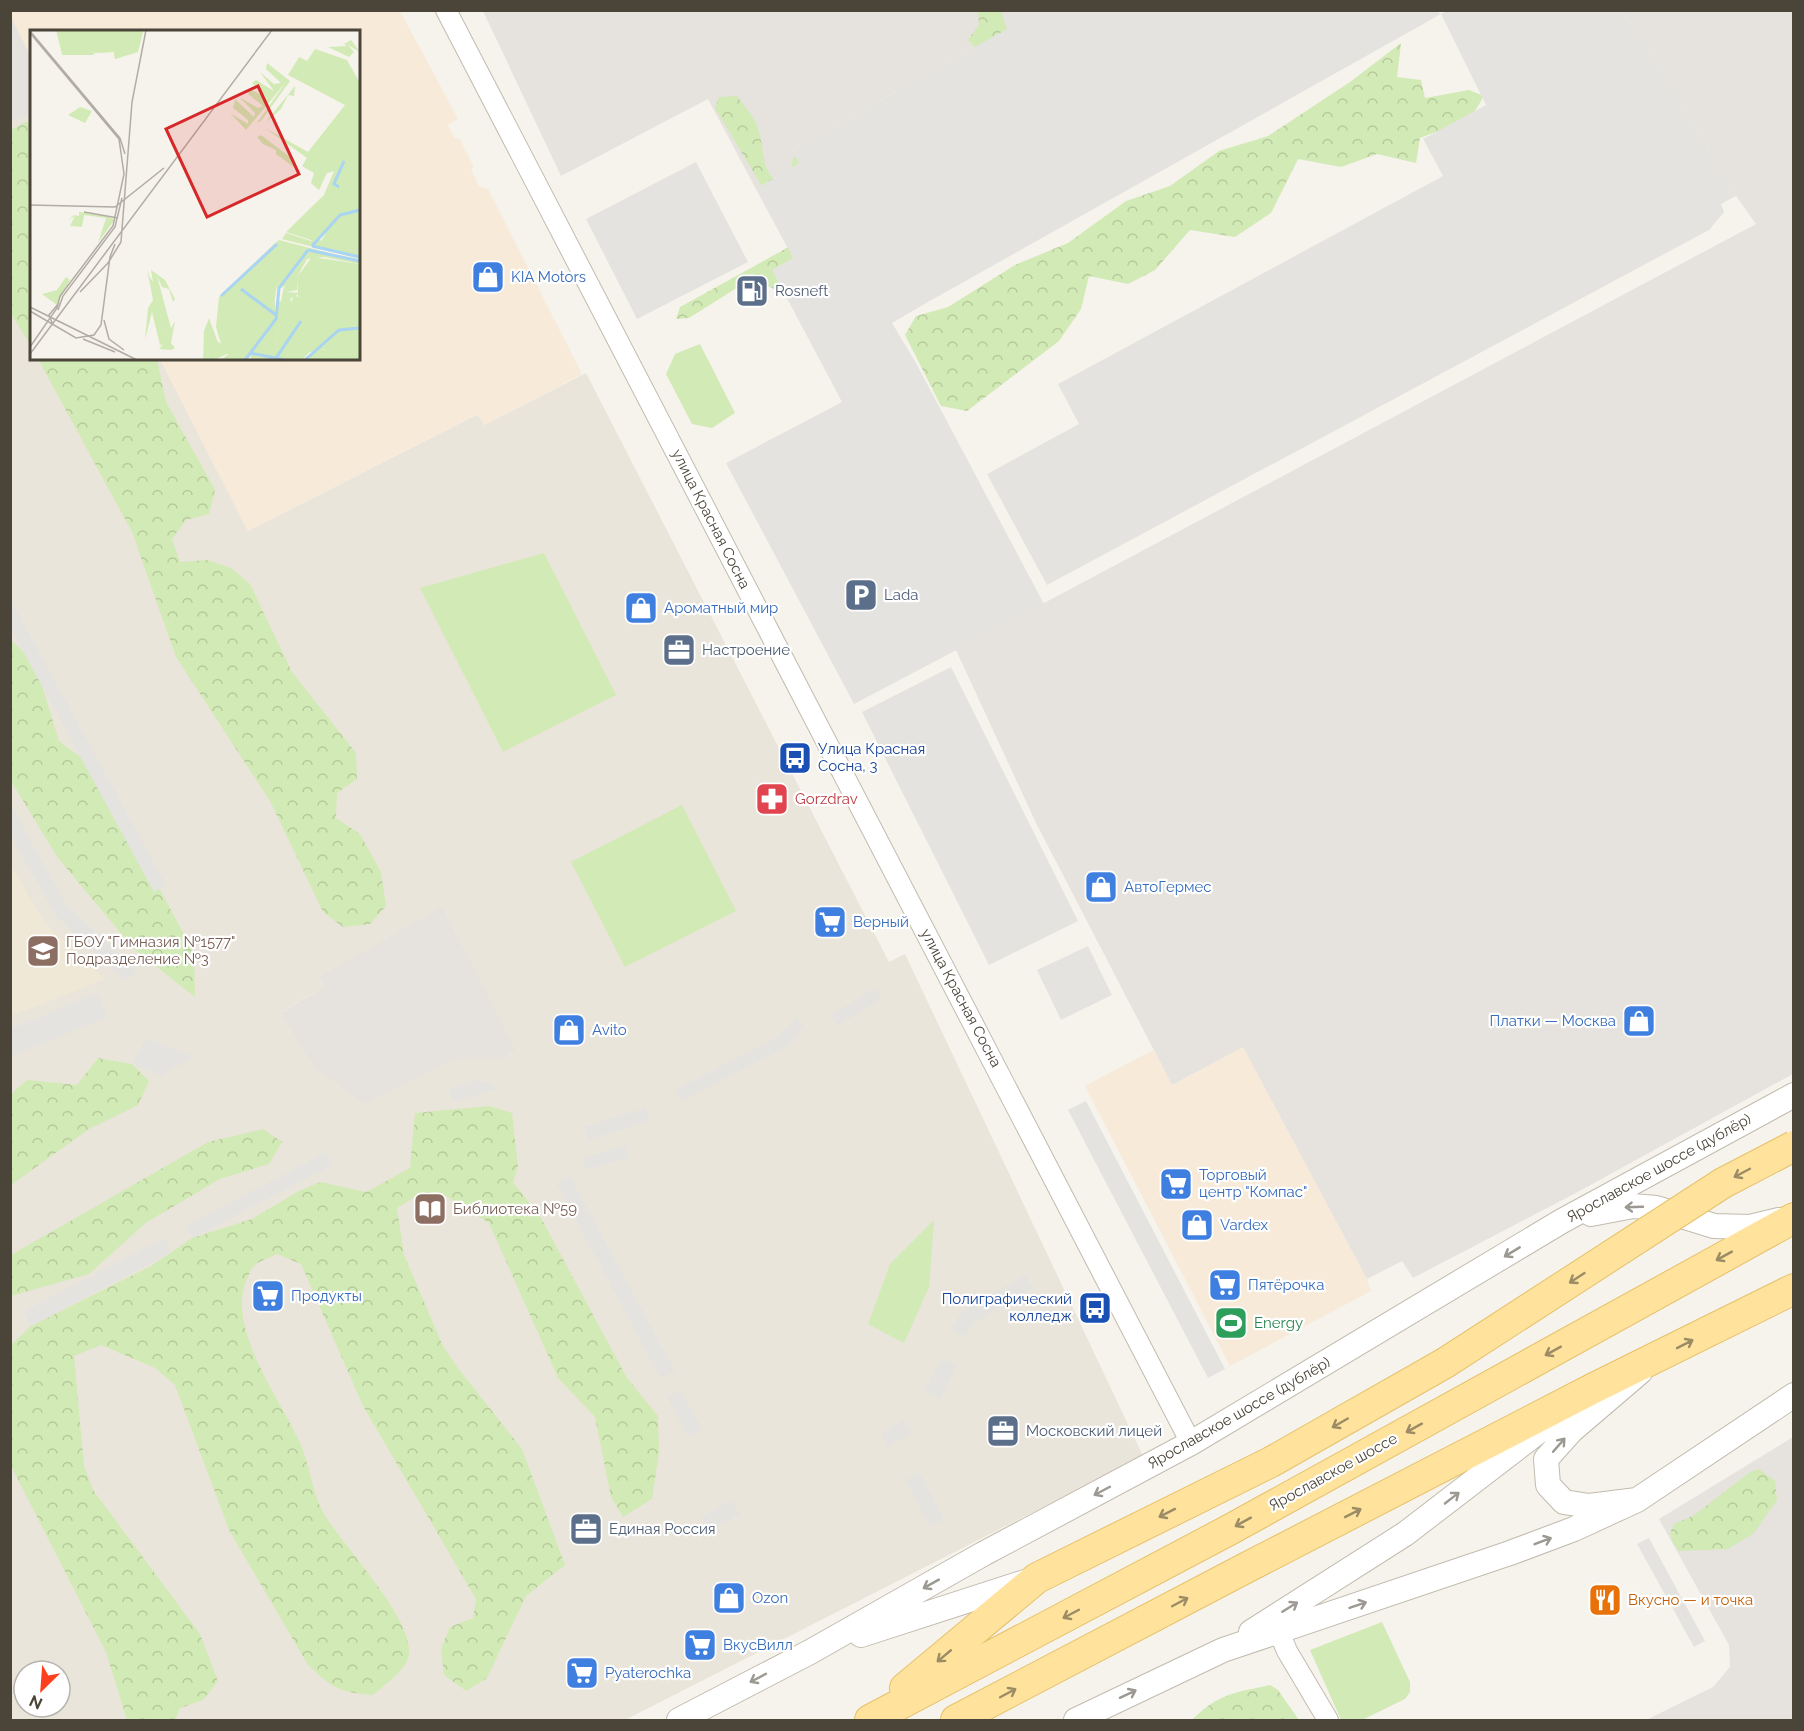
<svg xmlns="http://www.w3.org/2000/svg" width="1804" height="1731" font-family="Raleway,sans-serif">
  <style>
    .residential { fill: #eae5da; fill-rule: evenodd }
    .commercial { fill: #f7ead8 }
    .industrial { fill: #e6e2dd }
    .education { fill: #efe8d6 }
    .green { fill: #d2eab5 }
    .forest { fill: url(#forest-crowns) }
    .parking { fill: #e5e3e0 }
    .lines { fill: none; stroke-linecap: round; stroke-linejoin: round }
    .minor-casing { stroke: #c2bbae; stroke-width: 22 }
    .tertiary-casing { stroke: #c2bbae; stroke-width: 26 }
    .primary-casing { stroke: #e6c16a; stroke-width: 32 }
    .minor { stroke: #fff; stroke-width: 20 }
    .tertiary { stroke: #fff; stroke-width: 24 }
    .primary { stroke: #ffe39c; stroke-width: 30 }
    .primary-bridge-casing { stroke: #e6c16a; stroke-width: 32; stroke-linecap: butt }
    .primary-bridge { stroke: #ffe39c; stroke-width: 30 }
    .oneway { stroke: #9c8c66 }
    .oneway2 { stroke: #9c9892 }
    .labels { text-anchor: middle; stroke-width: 4.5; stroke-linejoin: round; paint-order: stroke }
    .shop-label { font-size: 15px; fill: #366cbe; stroke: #fff; text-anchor: start }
    .service-label { font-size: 15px; fill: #4e5e75; stroke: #fff; text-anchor: start }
    .street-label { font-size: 15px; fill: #4b4439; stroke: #fff }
    .transit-label { font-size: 15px; fill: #164399; stroke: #fff; text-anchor: start }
    .health-label { font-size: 15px; fill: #be3a42; stroke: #fff; text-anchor: start }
    .education-label { font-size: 15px; fill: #785e54; stroke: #fff; text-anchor: start }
    .leisure-label { font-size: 15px; fill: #27864d; stroke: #fff; text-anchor: start }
    .food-label { font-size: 15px; fill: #c56008; stroke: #fff; text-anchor: start }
    .inset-river { fill: none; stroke: #a9d4f2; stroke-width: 3 }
    .inset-road { fill: none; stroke: #b2ada4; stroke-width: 1.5 }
    .view { fill: #d62828; fill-opacity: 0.15; stroke: #d62828; stroke-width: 3 }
    .inset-edge { fill: none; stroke: #4b4439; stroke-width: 3 }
  </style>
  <defs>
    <pattern id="forest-crowns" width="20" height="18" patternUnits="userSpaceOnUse" patternTransform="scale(1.5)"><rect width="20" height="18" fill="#d2eab5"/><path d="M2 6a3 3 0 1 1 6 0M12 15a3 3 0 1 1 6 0" fill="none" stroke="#b6ca9c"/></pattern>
  </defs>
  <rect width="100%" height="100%" fill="#f6f3ec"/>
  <!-- residential -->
  <path class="residential" d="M31,114L32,358L160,359L248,531L478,414L484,425L586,373L889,962L905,954L1143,1456L625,1720H11L10,121ZM319,977L499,1059H452L282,1012L324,987ZM24,1671H60V1707H24Z"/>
  <!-- commercial -->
  <path class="commercial" d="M11,10L400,11L458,119L448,125L455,139L459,138L474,167L471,169L479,186L488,189L582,374L484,425L477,414L248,531L160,359L358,358V32H32L31,59L11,17Z
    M1243,1047L1367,1279L1371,1291L1230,1366L1085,1086L1153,1050L1172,1085Z"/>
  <!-- industrial -->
  <path class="industrial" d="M1001,10L1007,29L792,150L799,163L756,189L708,99L561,176L483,11Z
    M1621,11H1793V1074L1574,1194L1413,1278L1402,1261L1367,1279L1243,1047L1172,1085L1036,823L956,650L1756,224L1736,196L1648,46Z
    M11,17L32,59L31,114L11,121Z
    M442,907L515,1050L499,1059H452L365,1104L315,1068L281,1013L324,987L319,977Z
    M1793,1437V1720H1646L1713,1687L1730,1667L1729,1645L1659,1519Z"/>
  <!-- education -->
  <path class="education" d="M10,864L45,923L105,979L11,1016Z"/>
  <!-- green -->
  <path class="green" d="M700,344L735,413L712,428L692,424L666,374L675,354Z
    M544,553L616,695L503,752L420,588Z
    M682,805L736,911L625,967L571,862Z
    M934,1220L929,1287L904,1343L868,1324L890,1264Z
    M1382,1622L1410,1682V1692L1405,1699L1362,1720H1341L1310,1650Z"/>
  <!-- forest -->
  <path class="forest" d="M978,11H1017L1015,42L979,52L968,40L979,25Z
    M1401,43L1397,77L1421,80L1425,98L1469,90L1484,96L1470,119L1420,138L1416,163L1377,154L1341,167L1298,159L1271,213L1235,237L1190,230L1155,270L1128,284L1089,276L1081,309L1059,341L967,411L941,406L905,335L916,316L948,307L1015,265L1068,243L1126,201L1170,186L1219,151L1268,136L1350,82Z
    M737,96C745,107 756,118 759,132C766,157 759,175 788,187L793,158L810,143L796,289L784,293L751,279L689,318L676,319L680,307L796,243L715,108L719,97Z
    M25,122L32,123L31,346L11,314V130Z
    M38,359H157L166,402L215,490L209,514L186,520L172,539L180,562L207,560L231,568L250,584L292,672L356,753L357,779L337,793L336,818L360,834L381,872L386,906L370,924L343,927L323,912L270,801L176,657L132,532Z
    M11,640L35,663L59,741L94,767L194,953L195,997L134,949L58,858L11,781Z
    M98,1058L132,1064L149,1081L138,1105L89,1129L11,1185V1094L27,1080L77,1085Z
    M489,1106L512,1113L518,1166L513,1182L541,1218L627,1378L658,1416L659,1452L652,1499L623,1517L611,1497L595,1417L558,1378L489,1223L446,1196L427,1199L417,1196L397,1208L404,1255L443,1346L457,1367L522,1449L565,1565L526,1596L487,1678L466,1691L444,1675L441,1649L450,1627L473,1618L476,1599L363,1406L301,1264L277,1254C270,1258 258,1261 253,1267C250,1270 249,1276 247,1279C225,1327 281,1400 300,1443C310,1465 312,1492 323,1512C341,1545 420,1624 408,1659C404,1671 382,1687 373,1695C340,1693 331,1687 308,1665L229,1530L175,1385L155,1368L101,1345L74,1356L84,1466L93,1490L200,1634L218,1681L203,1700L180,1708L175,1720H127L106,1652L11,1466V1345L31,1326L151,1266L192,1238L252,1219L297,1192L320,1182L366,1192L410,1168L415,1113Z
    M263,1129L282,1142L269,1164L220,1179L147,1222L89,1274L11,1296V1255L208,1142Z
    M1759,1469L1775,1481L1777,1500L1754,1533L1728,1549L1679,1551L1673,1543L1670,1533L1674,1524L1693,1516L1750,1472Z
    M1270,1685L1278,1690L1299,1720H1192C1219,1693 1234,1693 1270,1685Z"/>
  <!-- parking -->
  <path class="parking" d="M1437,11L1441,14L1448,10L1621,11L1648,46L1736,196L1721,204L1724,212L1709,230L1047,585L987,474L1079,424L1058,384L1443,176L1423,139L1486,105L1441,14L928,302L892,323L916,363L1044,604L854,704L726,463L842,402L772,270L793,258L756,189L799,163L792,150L1007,29L1001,11Z
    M696,162L748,262L637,319L586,219Z
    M13,604L166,885L154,892L11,629V605Z
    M951,667L1078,921L989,965L862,712Z
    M11,805L67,906L138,971L125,981L56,916L11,836Z
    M1088,946L1112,995L1061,1020L1037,970Z
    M876,988L882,999L837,1026L830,1015Z
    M97,993L108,1017L11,1056V1029Z
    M797,1017L804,1026L785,1048L681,1101L675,1090L776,1038Z
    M146,1038L193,1057L161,1076L132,1064Z
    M475,1080L490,1083L497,1089L453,1102L448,1089Z
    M1086,1101L1225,1369L1208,1378L1068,1110Z
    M645,1108L650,1121L588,1140L584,1127Z
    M625,1145L628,1158L585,1170L582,1158Z
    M326,1152L333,1165L192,1238L186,1226Z
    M570,1176L675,1371L661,1379L556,1183Z
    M164,1238L172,1252L31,1326L23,1312Z
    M1025,1275L1033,1288L974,1323L964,1337L950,1329L963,1311Z
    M942,1358L957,1366L940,1399L924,1391Z
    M681,1390L702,1429L688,1436L667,1397Z
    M904,1420L912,1433L888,1447L881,1433Z
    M919,1472L944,1519L930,1526L905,1480Z
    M732,1500L740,1514L709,1531L701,1517Z
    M1649,1538L1705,1641L1694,1647L1637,1544Z"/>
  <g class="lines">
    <!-- minor casing -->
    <g class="minor-casing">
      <path id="minor" d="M446,10L1191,1443
        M1279,1632L1287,1651L1328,1720"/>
    </g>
    <!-- tertiary casing -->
    <g class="tertiary-casing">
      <path id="tertiary" d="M1591,1214L1633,1206L1656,1208L1714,1226L1750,1227L1779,1220
        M1640,1372L1571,1431L1546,1459L1548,1485L1564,1502L1589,1506L1637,1500L1794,1395
        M1251,1632L1405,1534L1556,1418
        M861,1635L1028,1581
        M679,1720L810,1652L983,1554L1191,1443L1562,1221L1794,1095
        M1076,1720L1223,1650L1510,1553L1574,1529L1637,1500"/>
    </g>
    <!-- primary casing -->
    <g class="primary-casing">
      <path id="primary" d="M905,1688L1037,1578L1271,1462L1445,1363
        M870,1720L1231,1529L1794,1218
        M956,1720L1242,1570L1594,1388L1794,1289"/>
    </g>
    <!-- minor -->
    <use href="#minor" class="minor"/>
    <!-- tertiary -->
    <use href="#tertiary" class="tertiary"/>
    <!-- primary -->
    <use href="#primary" class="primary"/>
    <!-- primary-bridge casing -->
    <g class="primary-bridge-casing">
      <path id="primary-bridge" d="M1445,1363L1723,1183L1794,1146"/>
    </g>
    <!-- primary-bridge -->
    <use href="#primary-bridge" class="primary-bridge"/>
  </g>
  <!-- one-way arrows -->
  <defs><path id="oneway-shaft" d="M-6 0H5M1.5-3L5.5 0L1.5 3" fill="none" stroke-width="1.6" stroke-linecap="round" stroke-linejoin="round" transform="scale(1.5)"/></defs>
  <g class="oneway">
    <use href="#oneway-shaft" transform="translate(1742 1173) rotate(152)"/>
    <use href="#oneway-shaft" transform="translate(1724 1256) rotate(151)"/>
    <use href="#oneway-shaft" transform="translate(1577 1278) rotate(147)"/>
    <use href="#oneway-shaft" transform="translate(1685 1344) rotate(-27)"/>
    <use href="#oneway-shaft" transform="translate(1553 1351) rotate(151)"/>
    <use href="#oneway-shaft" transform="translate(1340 1423) rotate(150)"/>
    <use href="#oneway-shaft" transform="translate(1414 1428) rotate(151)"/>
    <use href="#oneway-shaft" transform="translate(1167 1513) rotate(153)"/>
    <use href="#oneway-shaft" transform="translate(1353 1513) rotate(-27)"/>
    <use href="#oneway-shaft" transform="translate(1243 1522) rotate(151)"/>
    <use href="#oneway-shaft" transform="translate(1180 1602) rotate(-28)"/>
    <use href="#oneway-shaft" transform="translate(1071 1614) rotate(152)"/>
    <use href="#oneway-shaft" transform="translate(944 1656) rotate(140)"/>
    <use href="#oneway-shaft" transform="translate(1008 1693) rotate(-28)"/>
  </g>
  <g class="oneway2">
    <use href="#oneway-shaft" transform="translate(1634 1207) rotate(178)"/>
    <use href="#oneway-shaft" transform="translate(1512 1252) rotate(149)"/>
    <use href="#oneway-shaft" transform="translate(1559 1445) rotate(-49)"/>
    <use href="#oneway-shaft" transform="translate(1102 1491) rotate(152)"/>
    <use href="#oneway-shaft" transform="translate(1452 1498) rotate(-38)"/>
    <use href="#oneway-shaft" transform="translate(1543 1541) rotate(-21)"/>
    <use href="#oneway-shaft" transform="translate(931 1584) rotate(151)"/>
    <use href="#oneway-shaft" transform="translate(1358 1605) rotate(-19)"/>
    <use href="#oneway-shaft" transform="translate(1290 1607) rotate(-32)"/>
    <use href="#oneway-shaft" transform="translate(758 1678) rotate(152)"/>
    <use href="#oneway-shaft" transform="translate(1128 1694) rotate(-25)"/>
  </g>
  <!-- icons -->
  <defs>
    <g id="shop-square" transform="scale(1.725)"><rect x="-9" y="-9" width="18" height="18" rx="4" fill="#3f7fe0" stroke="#fff"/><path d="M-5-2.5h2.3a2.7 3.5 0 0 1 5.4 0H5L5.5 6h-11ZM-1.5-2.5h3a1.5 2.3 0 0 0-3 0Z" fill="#fff"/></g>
    <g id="fuel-square" transform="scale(1.725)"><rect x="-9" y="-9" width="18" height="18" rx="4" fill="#5c6f8a" stroke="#fff"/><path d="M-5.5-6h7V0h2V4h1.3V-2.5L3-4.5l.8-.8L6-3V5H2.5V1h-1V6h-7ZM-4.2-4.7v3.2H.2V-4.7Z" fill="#fff"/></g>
    <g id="parking-square" transform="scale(1.725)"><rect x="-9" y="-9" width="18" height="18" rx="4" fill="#5c6f8a" stroke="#fff"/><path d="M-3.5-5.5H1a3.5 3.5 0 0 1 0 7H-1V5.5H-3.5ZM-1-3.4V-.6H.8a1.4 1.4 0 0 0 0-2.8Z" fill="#fff"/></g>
    <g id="office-square" transform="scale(1.725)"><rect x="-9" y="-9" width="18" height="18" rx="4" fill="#5c6f8a" stroke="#fff"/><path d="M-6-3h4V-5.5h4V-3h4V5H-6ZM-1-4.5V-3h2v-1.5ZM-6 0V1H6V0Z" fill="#fff"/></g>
    <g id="bus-square" transform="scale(1.725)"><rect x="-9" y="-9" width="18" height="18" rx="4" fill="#1a4fb4" stroke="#fff"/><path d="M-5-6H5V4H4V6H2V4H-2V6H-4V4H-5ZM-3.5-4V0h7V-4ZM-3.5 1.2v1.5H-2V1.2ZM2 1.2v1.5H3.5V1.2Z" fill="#fff"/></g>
    <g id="pharmacy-square" transform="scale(1.725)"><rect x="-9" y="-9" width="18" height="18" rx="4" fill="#e0444e" stroke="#fff"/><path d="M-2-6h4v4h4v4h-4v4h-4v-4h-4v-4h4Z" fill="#fff"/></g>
    <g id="supermarket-square" transform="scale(1.725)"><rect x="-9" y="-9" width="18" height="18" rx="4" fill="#3f7fe0" stroke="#fff"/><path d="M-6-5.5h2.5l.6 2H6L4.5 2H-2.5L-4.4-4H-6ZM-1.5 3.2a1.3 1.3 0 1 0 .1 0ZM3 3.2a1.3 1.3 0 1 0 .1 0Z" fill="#fff"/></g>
    <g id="school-square" transform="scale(1.725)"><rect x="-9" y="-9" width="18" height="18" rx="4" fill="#8d6e63" stroke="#fff"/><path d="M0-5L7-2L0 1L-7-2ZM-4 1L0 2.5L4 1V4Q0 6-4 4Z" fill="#fff"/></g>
    <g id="library-square" transform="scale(1.725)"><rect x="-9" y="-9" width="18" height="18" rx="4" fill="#8d6e63" stroke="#fff"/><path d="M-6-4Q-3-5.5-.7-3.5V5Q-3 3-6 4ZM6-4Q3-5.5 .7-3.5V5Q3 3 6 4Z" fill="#fff"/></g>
    <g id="stadium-square" transform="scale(1.725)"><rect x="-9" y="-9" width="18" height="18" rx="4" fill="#2e9e5b" stroke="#fff"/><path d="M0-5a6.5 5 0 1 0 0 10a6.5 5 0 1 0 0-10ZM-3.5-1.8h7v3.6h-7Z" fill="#fff"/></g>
    <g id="restaurant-square" transform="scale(1.725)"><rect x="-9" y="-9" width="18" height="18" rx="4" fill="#e8710a" stroke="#fff"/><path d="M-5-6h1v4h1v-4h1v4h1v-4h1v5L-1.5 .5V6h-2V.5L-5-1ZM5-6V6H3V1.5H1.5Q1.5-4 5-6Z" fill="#fff"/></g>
  </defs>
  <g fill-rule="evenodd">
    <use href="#shop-square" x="488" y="277"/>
    <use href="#fuel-square" x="752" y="291"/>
    <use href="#parking-square" x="861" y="595"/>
    <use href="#shop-square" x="641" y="608"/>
    <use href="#office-square" x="679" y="650"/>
    <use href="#bus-square" x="795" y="758"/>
    <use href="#pharmacy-square" x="772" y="799"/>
    <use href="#shop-square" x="1101" y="887"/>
    <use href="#supermarket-square" x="830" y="922"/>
    <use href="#school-square" x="43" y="951"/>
    <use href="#shop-square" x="1639" y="1021"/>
    <use href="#shop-square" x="569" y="1030"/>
    <use href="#supermarket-square" x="1176" y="1184"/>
    <use href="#library-square" x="430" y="1209"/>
    <use href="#shop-square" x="1197" y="1225"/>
    <use href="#supermarket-square" x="1225" y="1285"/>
    <use href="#supermarket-square" x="268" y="1296"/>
    <use href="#bus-square" x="1095" y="1308"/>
    <use href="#stadium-square" x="1231" y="1323"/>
    <use href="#office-square" x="1003" y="1431"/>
    <use href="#office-square" x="586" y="1529"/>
    <use href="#shop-square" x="729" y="1598"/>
    <use href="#restaurant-square" x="1605" y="1600"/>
    <use href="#supermarket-square" x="700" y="1645"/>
    <use href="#supermarket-square" x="582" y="1673"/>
  </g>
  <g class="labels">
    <!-- shop labels -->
    <g class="shop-label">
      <text x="511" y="282">KIA Motors</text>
      <text x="664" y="613">Ароматный мир</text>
      <text x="1124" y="892">АвтоГермес</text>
      <text x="853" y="927">Верный</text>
      <text x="1616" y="1026" text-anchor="end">Платки — Москва</text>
      <text x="592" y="1035">Avito</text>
      <text x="1199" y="1180">Торговый<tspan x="1199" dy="17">центр "Компас"</tspan></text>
      <text x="1220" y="1230">Vardex</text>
      <text x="1248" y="1290">Пятёрочка</text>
      <text x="291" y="1301">Продукты</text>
      <text x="752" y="1603">Ozon</text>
      <text x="723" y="1650">ВкусВилл</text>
      <text x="605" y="1678">Pyaterochka</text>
    </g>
    <!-- service labels -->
    <g class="service-label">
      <text x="775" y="296">Rosneft</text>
      <text x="884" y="600">Lada</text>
      <text x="702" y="655">Настроение</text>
      <text x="1026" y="1436">Московский лицей</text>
      <text x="609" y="1534">Единая Россия</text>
    </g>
    <!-- street labels -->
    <g class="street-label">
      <text transform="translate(711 519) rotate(63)" y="5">улица Красная Сосна</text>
      <text transform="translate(961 998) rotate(62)" y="5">улица Красная Сосна</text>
      <text transform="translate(1659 1168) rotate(-29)" y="5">Ярославское шоссе (дублёр)</text>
      <text transform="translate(1239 1413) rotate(-30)" y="5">Ярославское шоссе (дублёр)</text>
      <text transform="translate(1333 1472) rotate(-29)" y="5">Ярославское шоссе</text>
    </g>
    <!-- transit labels -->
    <g class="transit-label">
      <text x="818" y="754">Улица Красная<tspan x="818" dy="17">Сосна, 3</tspan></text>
      <text x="1072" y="1304" text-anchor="end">Полиграфический<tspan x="1072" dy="17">колледж</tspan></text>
    </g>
    <!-- health labels -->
    <g class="health-label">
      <text x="795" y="804">Gorzdrav</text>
    </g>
    <!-- education labels -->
    <g class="education-label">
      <text x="66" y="947">ГБОУ "Гимназия №1577"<tspan x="66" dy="17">Подразделение №3</tspan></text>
      <text x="453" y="1214">Библиотека №59</text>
    </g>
    <!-- leisure labels -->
    <g class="leisure-label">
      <text x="1254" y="1328">Energy</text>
    </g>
    <!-- food labels -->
    <g class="food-label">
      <text x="1628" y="1605">Вкусно — и точка</text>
    </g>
  </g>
  <!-- overview -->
  <g transform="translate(30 30)">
    <rect width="330" height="330" fill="#f6f3ec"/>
    <path d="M26,0H108L113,2L108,22L85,29L84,22L32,24ZM49,182L71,185L85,189L68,213L76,188L54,185L52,197L40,196L45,186L37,191L44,185L49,186ZM302,194L289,210L330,222V229L252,209L256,203L281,211ZM249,210L330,231V234L294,227L277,229L267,247V260L257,262L254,256L248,260L247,255L258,249L273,229L243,215ZM117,238L137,309V313L130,315L122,282L115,310L118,278L123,270ZM36,247L40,250L27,275L12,264L27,260ZM245,269V286L251,290L244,313L248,318L241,327L238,323L218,327L221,330H191L241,290ZM179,288L187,310L185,330H173L174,301Z" fill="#d2eab5"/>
    <path d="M33,1L39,3L36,15L45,17L37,23H65L66,14L68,18L70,14L75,16L74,21L85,20L91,27L85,29L84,22L68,23V20L63,25H32ZM321,10L330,22L318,15L324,22L319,27L298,17L317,16L314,14ZM285,19L317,30L330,53V222L290,213L300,196L284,211L256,202L294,165L304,141L297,143L289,160L281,153L284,143L272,136L277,128L235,98L278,122L315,75L258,45L269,27L277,31ZM237,33L260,51L231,91L227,93L256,52L216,100L200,83L218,94V90L203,78L205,69L224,87L225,83L209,67L228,78L233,76L218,64L220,59L238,69L222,53L226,50L244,61L230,42L244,54L251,53L236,39ZM265,56L264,66L258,65L251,79L235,93ZM50,77L62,81L55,93L38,85ZM231,105L264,130L265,138L246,124V120L233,114L227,107ZM243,215L273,226L278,223L258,249L247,255L241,295L228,312L213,324H196L185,330L186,310L191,314L186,297L189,267ZM282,227L330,234V330H310L295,319L280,322L271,330H221V325L238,323L241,327L240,321L247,320L244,313L251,290L245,287L248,260L249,271L261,273L264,265L268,267L267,247ZM121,240L135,250L145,269L143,272L139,259L132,257L127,246L141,298L145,291L141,313L145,318L141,320L129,319L137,309L119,249L118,245L123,252Z" fill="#d2eab5"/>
    <path d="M254,256L257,262L270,263L260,269L263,277H250ZM288,319L298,320L310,330H232H271Z" fill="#d2eab5"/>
    <path class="inset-river" d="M309,157L304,154L314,131M282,216L330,227M282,216L310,185L330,180M278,220L330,231M211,259L246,285M191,266L247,214M220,323L255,330M246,328L271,291M215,330L246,289L249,258L278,220M275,330L309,300L330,298"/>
    <path class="inset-road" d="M0,1L90,108L95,124M0,3L89,109L94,144L83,196L30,266L27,278L0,317M0,175L85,177L134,138M54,182L88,188M50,262L78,233L91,212L102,72L116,0M0,277L107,330M28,280L33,266L85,197L92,168M0,281L46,308L64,305L71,295L80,227L85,214M74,290L79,309L94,320M23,295L19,285L29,273M53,309L85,322M0,324L242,0"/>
    <path class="view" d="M228,56L269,144L177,187L136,99Z"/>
    <rect width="330" height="330" class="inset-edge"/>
  </g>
  <!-- border -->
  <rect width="1804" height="1731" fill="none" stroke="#4b4439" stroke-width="24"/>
  <!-- north arrow -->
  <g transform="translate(42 1689) rotate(205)"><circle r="28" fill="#ffffff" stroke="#b7b4b0" stroke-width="1.5"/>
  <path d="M0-4.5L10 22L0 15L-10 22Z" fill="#fc3f1d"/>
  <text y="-9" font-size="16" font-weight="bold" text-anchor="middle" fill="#4b4439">N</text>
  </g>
</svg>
